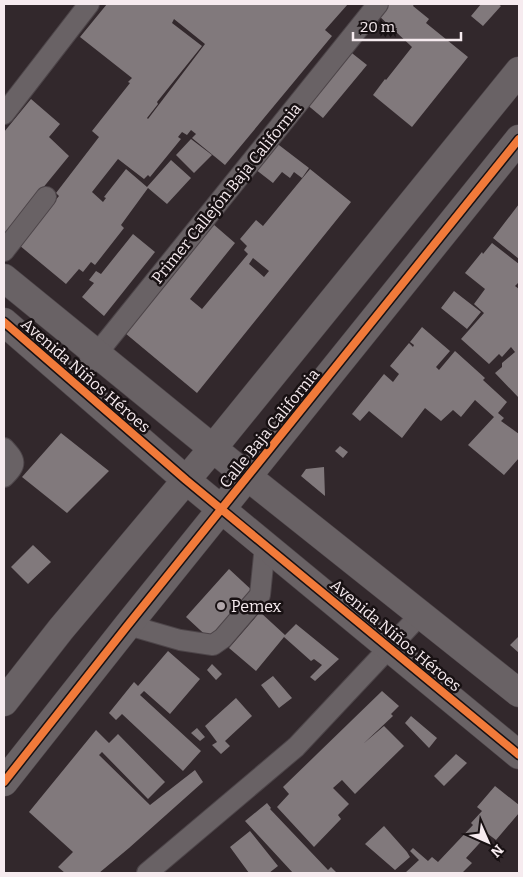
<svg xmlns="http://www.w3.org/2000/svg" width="523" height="877" font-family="Bitter,serif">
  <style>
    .building { fill: #81797c; fill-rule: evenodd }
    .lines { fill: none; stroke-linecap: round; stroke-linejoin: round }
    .service-casing { stroke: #4d4549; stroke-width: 22 }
    .tertiary-casing { stroke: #4d4549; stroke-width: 29 }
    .service { stroke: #696265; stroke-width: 20 }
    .tertiary { stroke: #696265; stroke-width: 28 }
    .cycleway-casing { stroke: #181113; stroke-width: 11 }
    .cycleway { stroke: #f17a3a; stroke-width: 8 }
    .poi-dot { fill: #b1a7ab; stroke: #181113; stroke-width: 2 }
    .labels { text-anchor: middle; stroke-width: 5; stroke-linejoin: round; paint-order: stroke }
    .street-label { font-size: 16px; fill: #f6ebef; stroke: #181113 }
    .poi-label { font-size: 16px; fill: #f6ebef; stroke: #181113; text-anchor: start }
  </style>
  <rect width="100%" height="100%" fill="#32282c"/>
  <!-- building -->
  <path class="building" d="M107,4H348L325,30L332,36L225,165L192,138L196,134L191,130L187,135L182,132L178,137L181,139L150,177L148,175L144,179L118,159L92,192L103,202L106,198L104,197L126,169L147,187L171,160L191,178L167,204L148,188L121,225L124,228L95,265L91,262L83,272L79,269L66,284L19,245L59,196L56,193L99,137L92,131L130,83L128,82L132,78L80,37ZM174,19L205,44L148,119L147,118L158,104L157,102L202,46L172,23Z
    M385,4H414L413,6L429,19L426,23L468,57L412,127L373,95L385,79L386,80L412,47L377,14Z
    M481,4H498L501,6L483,26L471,16Z
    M348,50L367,65L323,118L305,103Z
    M31,99L60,124L49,137L69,156L6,233L4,232V132Z
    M191,139L212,155L194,173L176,155Z
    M275,142L309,168L302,178L294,172L290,178L282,172L273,183L255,169Z
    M310,169L351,202L197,393L125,333L213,224L235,243L190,299L202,309L248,254L244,250L247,246L240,239L256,220L263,226ZM253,258L269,271L264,277L249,264Z
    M519,204V259L493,238Z
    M133,234L155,252L104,316L82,297L94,283L89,280L96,271L101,274Z
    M492,243L519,264V282L515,286L519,289V398L495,373L502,367V363L515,352L511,347L502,357L499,354L489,364L461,339L484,313L474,304L485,289L465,273L482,252L483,254Z
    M454,291L481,312L467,329L441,308Z
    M422,327L450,351L436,367L439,370L455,351L485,378L483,380L507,402L498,413L504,418L501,421L519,434V458L504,475L468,445L494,417L475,400L461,417L453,410L441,421L425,408L402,438L369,411L360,421L352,414L384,374L393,382L399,374L390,366L409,343L413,347L414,345L410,342Z
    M61,433L109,471L67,513L22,477Z
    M340,446L348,452L343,458L335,451Z
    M324,467L325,496L301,476L306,469Z
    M33,545L51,562L28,584L11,567Z
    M229,569L256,594L213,642L186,617Z
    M260,612L285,635L296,624L339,659L315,681L310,677L322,665L314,659L311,661L284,637L256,671L229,648Z
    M519,636V653L510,645Z
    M168,651L200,679L170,714L144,691L140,695L201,751L183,771L122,714L116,720L109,713L134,682L138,686Z
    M212,664L222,674L216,680L207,670Z
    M273,676L292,698L279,708L261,685Z
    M382,691L399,706L391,714L393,716L363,744L384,726L404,746L355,794L342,780L333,788L349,804L338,815L341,819L314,847L277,807L289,794L283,787Z
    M236,698L252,716L225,741L230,746L221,754L212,745L217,742L205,726Z
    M411,716L437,738L429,748L405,723Z
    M197,728L205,737L200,741L191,733Z
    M96,730L109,743L118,734L165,782L148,799L102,752L99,755L150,805L195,770L203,782L129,848L99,873H65L58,867L73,852L29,812Z
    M456,754L467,763L444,786L434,776Z
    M495,786L519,805V813L496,840L488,834L466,858L472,863L462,873H405L419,860L410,851L413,848L428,861L432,857L438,862L473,825L471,823L482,811L477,807Z
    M267,803L271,808L270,809L328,870L331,867L337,873H293L245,821Z
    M384,826L407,852L410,857L395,870L365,844Z
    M250,831L278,866L269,873H249L230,847Z"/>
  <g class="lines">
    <!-- service casing -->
    <g class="service-casing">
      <path id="service" d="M4,114L89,4
        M4,251L46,197
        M74,382L378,4
        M4,448C16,461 17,464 4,477
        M128,625L180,640L213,645L223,638L260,595L265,545
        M147,873L296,747L420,615"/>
    </g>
    <!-- tertiary casing -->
    <g class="tertiary-casing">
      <path id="tertiary" d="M4,278L248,477L519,693
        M4,322L186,480L519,755
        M4,702L61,629L213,448L519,71
        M4,782L128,625L519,139"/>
    </g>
    <!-- service -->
    <use href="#service" class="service"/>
    <!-- tertiary -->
    <use href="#tertiary" class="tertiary"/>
    <!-- cycleway casing -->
    <g class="cycleway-casing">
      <path id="cycleway" d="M4,322L186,480L519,755
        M4,782L128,625L519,139"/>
    </g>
    <!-- cycleway -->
    <use href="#cycleway" class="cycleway"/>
  </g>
  <!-- markers -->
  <circle class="poi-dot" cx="221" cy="606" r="5"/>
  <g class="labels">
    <!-- street labels -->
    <g class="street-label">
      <text transform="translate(226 193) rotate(-51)" y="6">Primer Callejón Baja California</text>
      <text transform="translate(86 375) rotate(41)" y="6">Avenida Niños Héroes</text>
      <text transform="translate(269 428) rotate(-51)" y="6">Calle Baja California</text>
      <text transform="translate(396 635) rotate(40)" y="6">Avenida Niños Héroes</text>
    </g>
    <!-- poi labels -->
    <g class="poi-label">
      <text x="231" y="612">Pemex</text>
    </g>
  </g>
  <!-- border -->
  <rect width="523" height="877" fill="none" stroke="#f6ebef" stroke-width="10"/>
  <!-- north arrow -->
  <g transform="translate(488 842) rotate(135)" stroke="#181113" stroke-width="4" paint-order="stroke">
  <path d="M0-4L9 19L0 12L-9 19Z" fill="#f6ebef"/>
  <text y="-8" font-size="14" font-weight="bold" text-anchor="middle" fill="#f6ebef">N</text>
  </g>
  <!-- scale -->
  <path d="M353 32v8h108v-8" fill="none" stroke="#f6ebef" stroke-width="2.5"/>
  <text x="360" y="32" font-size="15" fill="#f6ebef" stroke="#181113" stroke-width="4" paint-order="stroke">20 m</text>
</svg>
